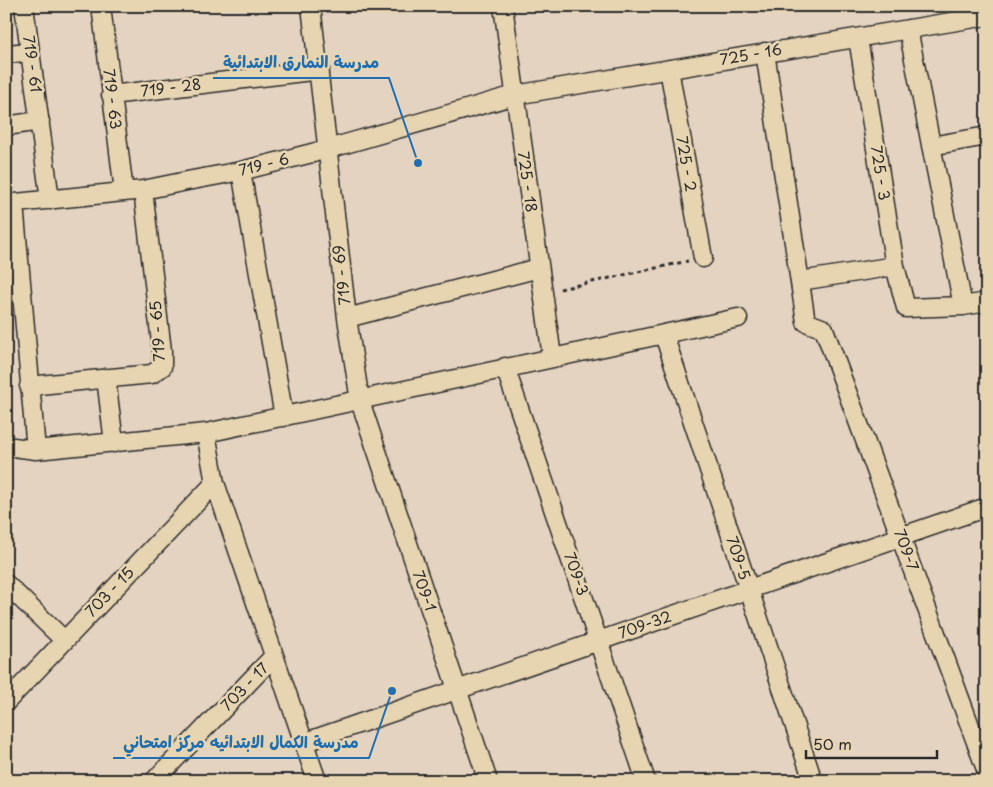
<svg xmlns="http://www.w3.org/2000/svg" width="993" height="787" font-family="'Playpen Sans','Playpen Sans Arabic',sans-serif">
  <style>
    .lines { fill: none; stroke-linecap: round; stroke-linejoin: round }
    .minor-casing { stroke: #2b2b2b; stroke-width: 21 }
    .path { stroke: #2b2b2b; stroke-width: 3; stroke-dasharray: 4 4; stroke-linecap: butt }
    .minor { stroke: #e7d5b2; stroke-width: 18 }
    .labels { text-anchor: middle; stroke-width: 5; stroke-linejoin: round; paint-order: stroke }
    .street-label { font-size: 15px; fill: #2b2b2b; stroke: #e7d5b2 }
    .leader { fill: none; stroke: #1f6fb2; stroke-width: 2 }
    .callout-dot { fill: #1f6fb2; stroke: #e7d5b2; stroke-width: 2 }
    .callout-label { font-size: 16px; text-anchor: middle; font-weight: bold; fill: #1f6fb2; stroke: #e7d5b2; stroke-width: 5; stroke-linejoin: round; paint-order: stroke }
  </style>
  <rect width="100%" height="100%" fill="#e4d3c1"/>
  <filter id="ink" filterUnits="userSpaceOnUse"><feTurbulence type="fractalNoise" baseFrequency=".02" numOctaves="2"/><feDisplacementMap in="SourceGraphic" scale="10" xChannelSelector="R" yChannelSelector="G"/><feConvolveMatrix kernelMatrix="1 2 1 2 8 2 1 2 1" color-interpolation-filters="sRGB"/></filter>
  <g filter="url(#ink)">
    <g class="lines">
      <!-- minor casing -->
      <g class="minor-casing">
        <path id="minor" d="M24,6L50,200
          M101,6L124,192
          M311,6L347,318L360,401L488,781
          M503,6L552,357
          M908,29L963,306
          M858,38L895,266L906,308L963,306L987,302
          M765,52L806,322L824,329L987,772
          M6,54L30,52
          M669,69L703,258
          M111,95L320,70
          M6,126L40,121
          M931,146L987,136
          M241,171L284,417
          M6,204L143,190L187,181L241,171L328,149L515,95L987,16
          M14,204L36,450
          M800,281L895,266
          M347,318L539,268
          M664,335L813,781
          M505,367L646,781
          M106,378L114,443
          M29,386L152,374L162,367V351L143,190
          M206,433L215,483L317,781
          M6,446L36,450L206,433L738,318
          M6,584L64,640
          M6,702L215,483
          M303,743L987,507
          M154,781L273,657"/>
      </g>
      <!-- path -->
      <path class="path" d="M560,289L688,261"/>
      <!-- minor -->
      <use href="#minor" class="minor"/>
    </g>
  </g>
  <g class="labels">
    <!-- street labels -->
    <g class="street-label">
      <text transform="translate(751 55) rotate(-10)" y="5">725 - 16</text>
      <text transform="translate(32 64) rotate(82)" y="5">719 - 61</text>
      <text transform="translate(171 88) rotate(-7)" y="5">719 - 28</text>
      <text transform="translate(112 99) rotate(83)" y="5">719 - 63</text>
      <text transform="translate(686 164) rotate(80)" y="5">725 - 2</text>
      <text transform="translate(264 165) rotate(-14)" y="5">719 - 6</text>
      <text transform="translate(880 173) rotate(81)" y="5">725 - 3</text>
      <text transform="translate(527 182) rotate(82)" y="5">725 - 18</text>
      <text transform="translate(342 275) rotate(-97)" y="5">719 - 69</text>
      <text transform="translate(158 331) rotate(-94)" y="5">719 - 65</text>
      <text transform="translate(906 550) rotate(70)" y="5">709-7</text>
      <text transform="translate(738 558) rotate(72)" y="5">709-5</text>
      <text transform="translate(576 574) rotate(71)" y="5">709-3</text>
      <text transform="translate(424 591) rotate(71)" y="5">709-1</text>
      <text transform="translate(110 592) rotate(-46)" y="5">703 - 15</text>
      <text transform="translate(645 625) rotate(-19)" y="5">709-32</text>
      <text transform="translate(245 687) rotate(-46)" y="5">703 - 17</text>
    </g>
  </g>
  <!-- callouts -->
  <path class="leader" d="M418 163L389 78H213M392 691L369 758H113"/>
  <g class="callout-dot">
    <circle cx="418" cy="163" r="5"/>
    <circle cx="392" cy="691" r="5"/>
  </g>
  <g class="callout-label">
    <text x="301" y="68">مدرسة النمارق الابتدائية</text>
    <text x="241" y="748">مدرسة الكمال الابتدائيه مركز امتحاني</text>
  </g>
  <!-- margin -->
  <rect width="993" height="787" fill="none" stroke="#e7d5b2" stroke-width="25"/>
  <rect x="12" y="12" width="968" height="762" fill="none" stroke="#2b2b2b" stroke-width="2" filter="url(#ink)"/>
  <!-- scale -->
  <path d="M806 750v8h131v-8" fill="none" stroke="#2b2b2b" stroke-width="2.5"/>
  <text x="813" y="750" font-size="15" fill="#2b2b2b" stroke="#e7d5b2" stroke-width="4" paint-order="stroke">50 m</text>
</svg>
